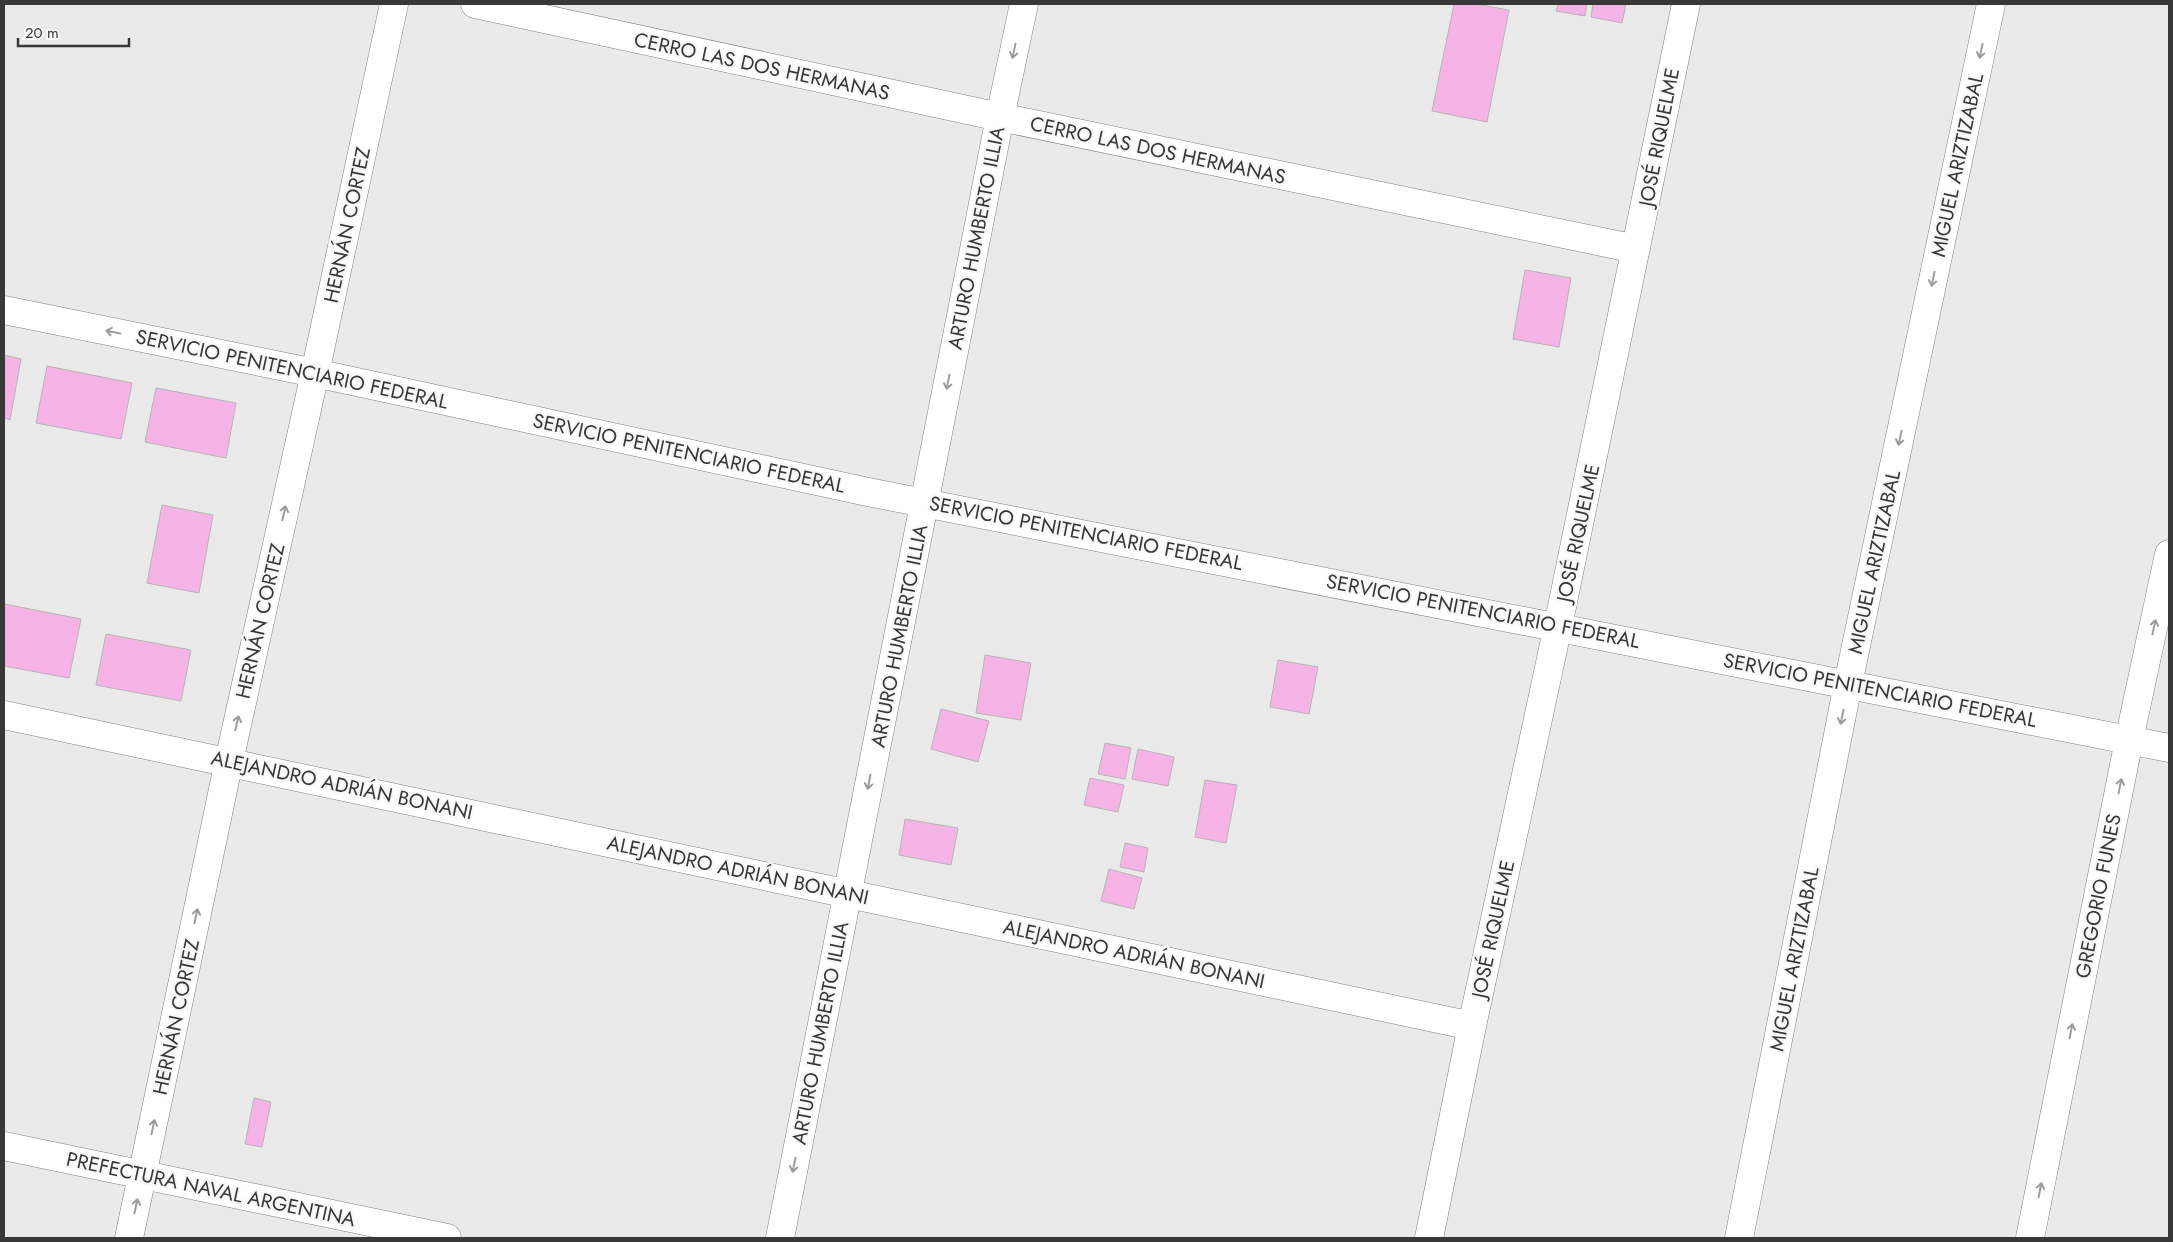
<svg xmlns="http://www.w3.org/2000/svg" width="2173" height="1242" font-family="Jost,sans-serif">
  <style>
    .building { fill: #f6b4e6; stroke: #b6b5b5 }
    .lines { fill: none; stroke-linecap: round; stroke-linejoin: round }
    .street-casing { stroke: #808182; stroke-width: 29 }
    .secondary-casing { stroke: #808182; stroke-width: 29 }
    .street { stroke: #fff; stroke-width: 28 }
    .secondary { stroke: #fff; stroke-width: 28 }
    .oneway { stroke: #9c9c9c }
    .labels { text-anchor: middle; stroke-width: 4.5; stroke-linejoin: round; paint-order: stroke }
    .street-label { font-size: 20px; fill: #383839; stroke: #f7f8f9 }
  </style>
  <rect width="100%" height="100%" fill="#eaeaeb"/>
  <!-- building -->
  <path class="building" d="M1454,4H1476L1509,10L1487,122L1432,111Z
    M1558,4H1587L1585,16L1556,11Z
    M1593,4H1626L1622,23L1591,17Z
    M1525,270L1571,278L1559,347L1513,339Z
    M4,355L21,359L10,420L4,418Z
    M47,366L132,383L121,439L36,423Z
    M156,388L236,403L226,458L145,442Z
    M162,505L213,515L199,593L147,583Z
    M4,604L81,619L69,678L4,666Z
    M106,634L191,650L181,701L96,685Z
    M985,655L1031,663L1021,720L976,713Z
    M1278,660L1318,667L1309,714L1270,707Z
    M941,709L989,721L978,762L931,749Z
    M1105,743L1131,748L1125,779L1098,774Z
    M1138,749L1174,757L1168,786L1132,779Z
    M1090,778L1124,785L1118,812L1084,805Z
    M1205,780L1237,785L1226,843L1195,837Z
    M905,819L958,828L951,865L899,855Z
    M1125,843L1148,848L1144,872L1120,867Z
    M1109,869L1142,878L1134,909L1101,901Z
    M254,1098L271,1102L262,1147L245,1144Z"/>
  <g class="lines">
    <!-- street casing -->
    <g class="street-casing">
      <path id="street" d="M475,4L1000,117L1636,249
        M4,310L315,373L868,492L2169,748
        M4,715L1472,1026
        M129,1238L229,761L315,373L394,4
        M780,1238L1000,117L1024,4
        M1429,1238L1472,1026L1558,626L1686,4
        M1739,1238L1848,684L1991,4
        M2030,1238L2129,740L2169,554"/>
    </g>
    <!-- secondary casing -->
    <g class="secondary-casing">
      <path id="secondary" d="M4,1146L447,1238"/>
    </g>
    <!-- street -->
    <use href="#street" class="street"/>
    <!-- secondary -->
    <use href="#secondary" class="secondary"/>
  </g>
  <!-- one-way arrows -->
  <defs><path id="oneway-shaft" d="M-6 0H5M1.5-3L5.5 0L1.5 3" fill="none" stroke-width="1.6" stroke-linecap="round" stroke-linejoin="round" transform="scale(1.25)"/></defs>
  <g class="oneway">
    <use href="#oneway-shaft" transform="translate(1014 51) rotate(102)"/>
    <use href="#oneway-shaft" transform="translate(1981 51) rotate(102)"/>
    <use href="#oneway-shaft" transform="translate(1933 279) rotate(102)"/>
    <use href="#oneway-shaft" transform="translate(113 332) rotate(-168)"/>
    <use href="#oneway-shaft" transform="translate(948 382) rotate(101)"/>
    <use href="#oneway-shaft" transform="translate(1900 438) rotate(102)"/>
    <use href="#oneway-shaft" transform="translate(284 513) rotate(-77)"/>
    <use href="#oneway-shaft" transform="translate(2154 627) rotate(-78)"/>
    <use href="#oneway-shaft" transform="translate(1842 717) rotate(101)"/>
    <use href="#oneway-shaft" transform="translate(237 723) rotate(-77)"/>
    <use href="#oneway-shaft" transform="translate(869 782) rotate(101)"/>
    <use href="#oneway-shaft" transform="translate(2120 786) rotate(-79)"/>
    <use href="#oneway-shaft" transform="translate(196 916) rotate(-78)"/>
    <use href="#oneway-shaft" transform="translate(2071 1031) rotate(-79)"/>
    <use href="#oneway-shaft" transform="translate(153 1127) rotate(-78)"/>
    <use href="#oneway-shaft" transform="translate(794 1165) rotate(101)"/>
    <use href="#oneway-shaft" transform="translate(2040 1190) rotate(-79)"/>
    <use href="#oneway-shaft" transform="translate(136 1206) rotate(-78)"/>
  </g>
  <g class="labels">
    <!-- street labels -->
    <g class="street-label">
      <text transform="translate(762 66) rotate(12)" y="7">CERRO LAS DOS HERMANAS</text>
      <text transform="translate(1659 137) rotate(-79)" y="7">JOSÉ RIQUELME</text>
      <text transform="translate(1158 150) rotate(12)" y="7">CERRO LAS DOS HERMANAS</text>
      <text transform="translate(1957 165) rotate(-78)" y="7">MIGUEL ARIZTIZABAL</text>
      <text transform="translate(347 225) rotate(-78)" y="7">HERNÁN CORTEZ</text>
      <text transform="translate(976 238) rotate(-79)" y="7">ARTURO HUMBERTO ILLIA</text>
      <text transform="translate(292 369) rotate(12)" y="7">SERVICIO PENITENCIARIO FEDERAL</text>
      <text transform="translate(689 453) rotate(12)" y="7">SERVICIO PENITENCIARIO FEDERAL</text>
      <text transform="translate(1086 533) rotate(11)" y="7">SERVICIO PENITENCIARIO FEDERAL</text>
      <text transform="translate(1578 533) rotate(-78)" y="7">JOSÉ RIQUELME</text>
      <text transform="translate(1874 562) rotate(-78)" y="7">MIGUEL ARIZTIZABAL</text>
      <text transform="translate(1483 611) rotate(11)" y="7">SERVICIO PENITENCIARIO FEDERAL</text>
      <text transform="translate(260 621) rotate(-77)" y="7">HERNÁN CORTEZ</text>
      <text transform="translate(899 636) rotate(-79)" y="7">ARTURO HUMBERTO ILLIA</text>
      <text transform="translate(1880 690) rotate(11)" y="7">SERVICIO PENITENCIARIO FEDERAL</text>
      <text transform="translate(342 785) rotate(12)" y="7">ALEJANDRO ADRIÁN BONANI</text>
      <text transform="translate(738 870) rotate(12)" y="7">ALEJANDRO ADRIÁN BONANI</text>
      <text transform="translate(2098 896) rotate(-79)" y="7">GREGORIO FUNES</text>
      <text transform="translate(1493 929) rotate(-78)" y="7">JOSÉ RIQUELME</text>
      <text transform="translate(1134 954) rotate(12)" y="7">ALEJANDRO ADRIÁN BONANI</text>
      <text transform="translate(1794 959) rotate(-79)" y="7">MIGUEL ARIZTIZABAL</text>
      <text transform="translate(176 1017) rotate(-78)" y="7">HERNÁN CORTEZ</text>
      <text transform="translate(820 1033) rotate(-79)" y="7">ARTURO HUMBERTO ILLIA</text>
      <text transform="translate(211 1189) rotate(12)" y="7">PREFECTURA NAVAL ARGENTINA</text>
    </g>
  </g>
  <!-- border -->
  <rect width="2173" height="1242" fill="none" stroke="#383839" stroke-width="10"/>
  <!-- scale -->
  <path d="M18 38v8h111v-8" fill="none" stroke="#383839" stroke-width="2.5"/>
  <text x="25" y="38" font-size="15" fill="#383839" stroke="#f7f8f9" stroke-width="4" paint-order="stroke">20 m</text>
</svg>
